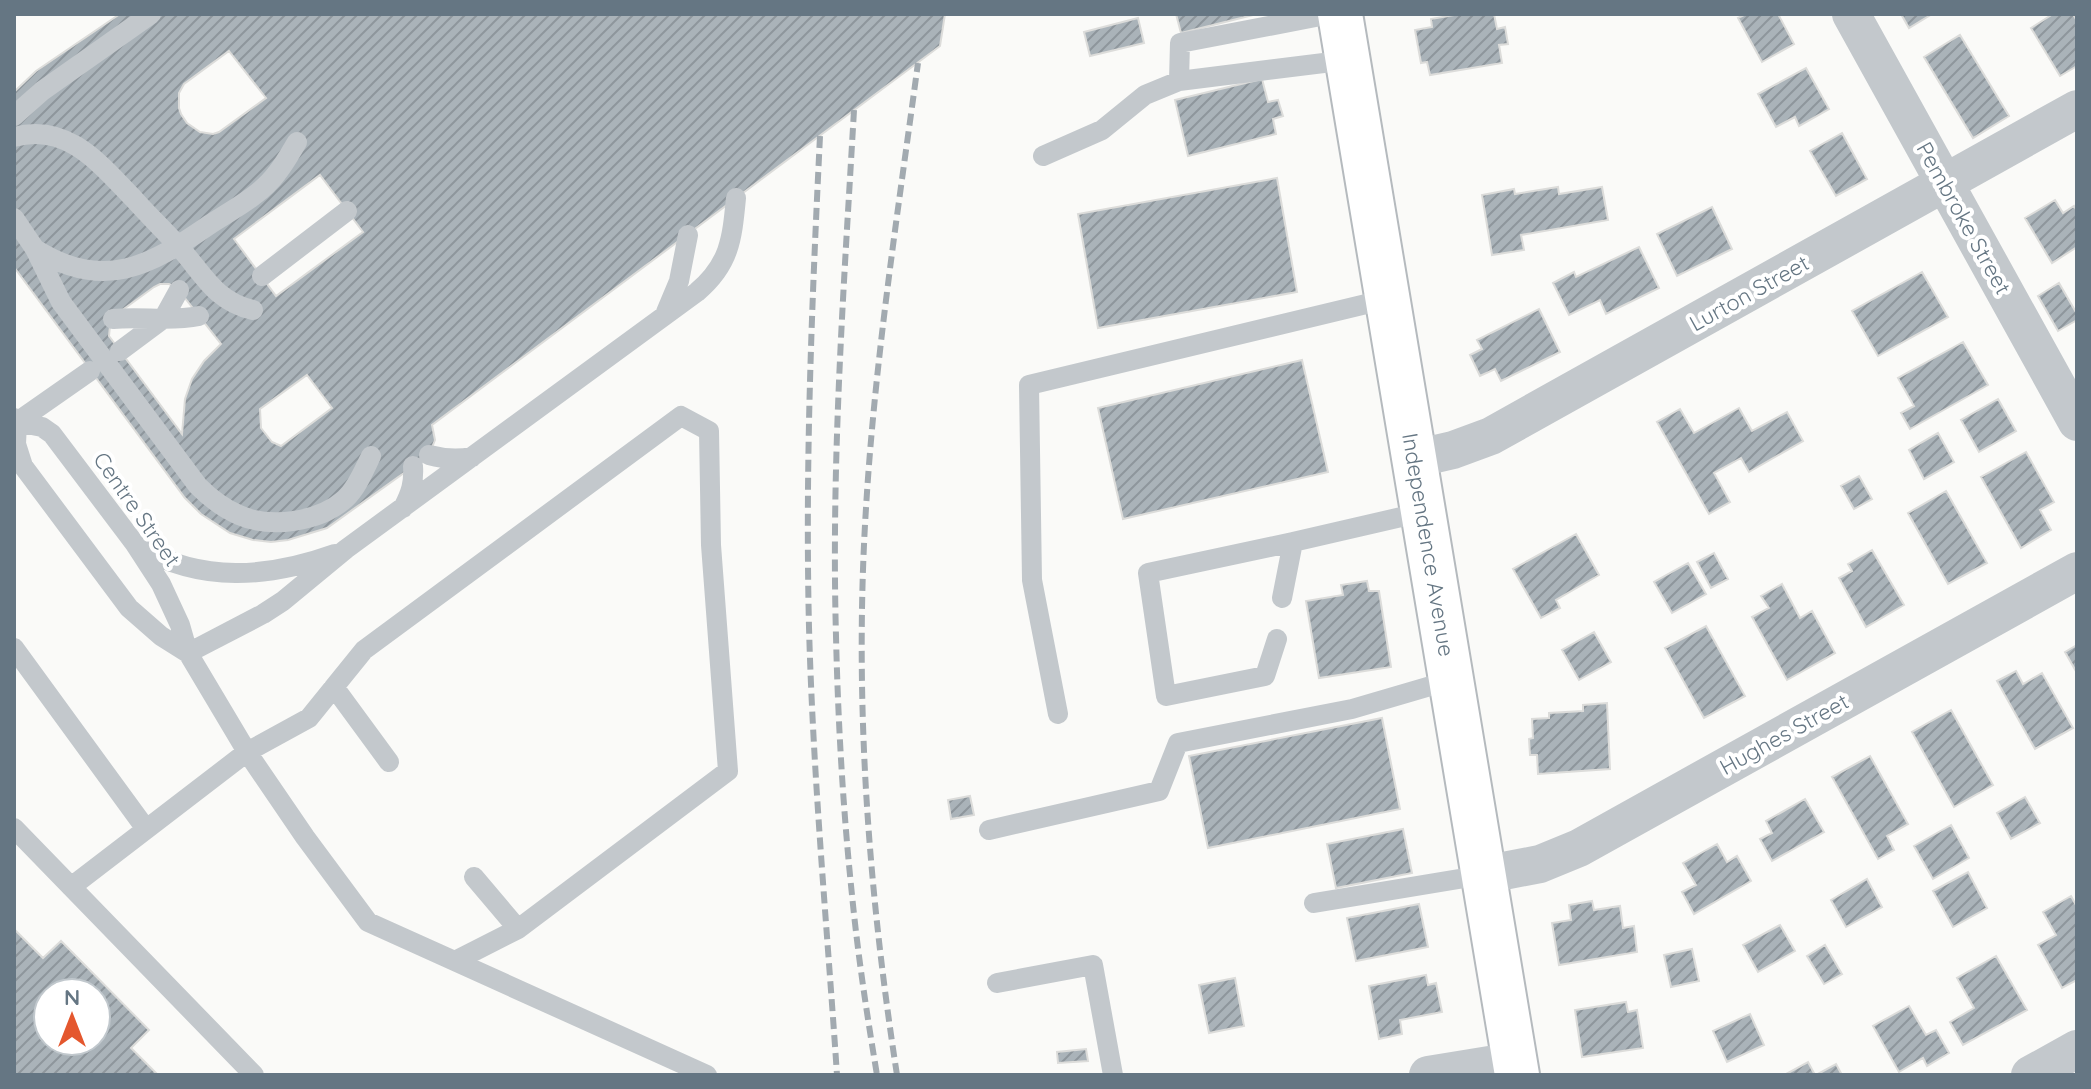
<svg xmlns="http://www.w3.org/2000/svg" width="2091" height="1089" font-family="Quicksand,sans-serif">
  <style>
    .building { fill: url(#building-hatch); stroke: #dcdcda; stroke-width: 2; fill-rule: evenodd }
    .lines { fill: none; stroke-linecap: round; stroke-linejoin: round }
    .primary-casing { stroke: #b5babe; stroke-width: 48 }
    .lane { stroke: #c3c8cc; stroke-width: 20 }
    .street { stroke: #c3c8cc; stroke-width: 38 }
    .primary { stroke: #fff; stroke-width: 44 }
    .rail { stroke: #a2aab0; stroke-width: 6; stroke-dasharray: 12 6; stroke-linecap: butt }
    .labels { text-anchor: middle; stroke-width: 8; stroke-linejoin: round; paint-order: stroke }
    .street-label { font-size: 22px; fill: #657683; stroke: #fff }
  </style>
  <defs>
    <pattern id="building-hatch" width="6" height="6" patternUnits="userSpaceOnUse" patternTransform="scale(2)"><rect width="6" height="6" fill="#aab3b9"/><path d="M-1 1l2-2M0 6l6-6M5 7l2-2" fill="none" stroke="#8e969c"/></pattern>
  </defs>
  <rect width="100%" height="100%" fill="#fafaf8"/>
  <!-- building -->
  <path class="building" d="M120,14H945L940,46L432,425L435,440L429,455L327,528L288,540L271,542L253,540L230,533L201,514L185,498L14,267V92L36,71ZM229,51L266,98L219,132L213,134L200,132L187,123L181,114L179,108V93L184,84ZM320,175L363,232L276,296L234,239ZM160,284H169L177,288L221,344L204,361L192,379L185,399L182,434L109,336L110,326L117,314L154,287ZM307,375L332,408L281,446L272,442L261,428L260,409Z
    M1176,14H1257L1181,33Z
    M1460,14H1494L1497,29L1505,27L1508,44L1499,45L1502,63L1430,75L1427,62L1421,63L1415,30L1432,27L1431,19Z
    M1746,14H1778L1794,44L1762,62L1738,18Z
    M1901,14H1932L1909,28Z
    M2053,14H2073L2077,21V66L2060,76L2031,28Z
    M1138,18L1144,43L1090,56L1084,32Z
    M1960,35L2009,116L1973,138L1924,57Z
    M1806,68L1829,109L1799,126L1795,117L1776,127L1758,94Z
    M1262,79L1268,102L1278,100L1283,116L1273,119L1276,134L1188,156L1175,100Z
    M1842,133L1867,179L1836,196L1810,151Z
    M1277,178L1297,292L1098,328L1078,214Z
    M1558,187L1559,194L1602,187L1608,220L1521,235L1524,250L1492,255L1482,195L1514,189L1515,194Z
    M2055,200L2063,213L2074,206L2077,211V247L2052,263L2025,218Z
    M1712,207L1732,249L1677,276L1657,234Z
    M1639,247L1659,288L1606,314L1600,300L1569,315L1553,283L1574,272L1576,277Z
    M1922,272L1948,317L1878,356L1852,311Z
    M2059,283L2077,314V320L2058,331L2038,296Z
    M1539,309L1560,352L1501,381L1495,369L1480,376L1470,355L1482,349L1477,340Z
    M1963,342L1988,385L1910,429L1901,413L1914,406L1898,378Z
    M1302,360L1328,472L1123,519L1098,408Z
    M1998,399L2016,431L1979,452L1961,420Z
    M1739,408L1752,431L1787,412L1803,441L1749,472L1741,458L1714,473L1730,502L1709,514L1657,422L1680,409L1694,433Z
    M1938,433L1954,462L1924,479L1909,450Z
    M2026,452L2054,502L2040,510L2051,530L2021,548L1981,477Z
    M1859,476L1872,499L1854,509L1841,486Z
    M1946,491L1987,563L1948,584L1908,513Z
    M1576,534L1599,575L1556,600L1560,608L1541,618L1513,569Z
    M1872,550L1904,605L1866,627L1839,578L1852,571L1848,564Z
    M1714,553L1728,579L1711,588L1697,562Z
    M1688,563L1706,594L1672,613L1654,582Z
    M1367,581L1369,591H1379L1391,667L1319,678L1306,601L1343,595L1341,585Z
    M1782,584L1800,618L1812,611L1835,653L1787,680L1752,617L1769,608L1761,596Z
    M1706,626L1745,696L1704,718L1665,648Z
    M1594,632L1611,662L1579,680L1562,650Z
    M2077,645V673L2065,652Z
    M2016,671L2023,684L2042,673L2073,728L2035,749L1997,681Z
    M1607,703L1610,769L1538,774L1537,755H1530L1529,739L1533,738L1532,719L1549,718V713L1583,711V705Z
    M1951,710L1993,785L1954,807L1912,732Z
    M1382,718L1400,809L1208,848L1189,756Z
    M1870,756L1908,824L1887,836L1894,850L1878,859L1832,777Z
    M970,796L974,815L951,819L948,800Z
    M2025,797L2040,823L2011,839L1997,813Z
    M1805,799L1824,832L1772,861L1760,839L1772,833L1766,821Z
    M1951,825L1969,858L1933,879L1914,846Z
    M1403,829L1412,873L1336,888L1327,844Z
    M1717,844L1727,862L1737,856L1751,881L1694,914L1682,892L1696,885L1683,863Z
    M1968,872L1987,908L1953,927L1933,891Z
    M1867,879L1882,907L1846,927L1831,900Z
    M2071,896L2077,907V980L2062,988L2038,945L2056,935L2043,912Z
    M1592,901L1594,910L1620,906L1623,928L1634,926L1637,952L1559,965L1552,923L1571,920L1569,905Z
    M1419,904L1428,947L1356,961L1347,918Z
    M1780,925L1795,951L1758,972L1743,945Z
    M14,929L43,958L61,941L149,1030L131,1048L158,1075H14ZM48,993H96V1041H48Z
    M1825,945L1842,974L1824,984L1807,956Z
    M1692,949L1699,981L1671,987L1664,955Z
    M1996,956L2027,1010L1963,1045L1950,1022L1974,1008L1957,978Z
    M1426,975L1428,985L1436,983L1442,1012L1400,1020L1402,1034L1379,1039L1369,986Z
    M1235,978L1244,1026L1209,1033L1199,985Z
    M1626,1002L1628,1012L1637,1010L1643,1048L1582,1057L1575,1010Z
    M1909,1006L1926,1035L1936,1030L1949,1053L1927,1066L1923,1058L1899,1072L1873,1026Z
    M1750,1014L1764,1045L1727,1062L1713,1031Z
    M1086,1049L1088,1061L1058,1063L1057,1052Z
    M1808,1062L1815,1075H1787L1786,1074Z
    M1836,1064L1842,1075H1816Z"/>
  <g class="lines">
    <!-- primary casing -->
    <g class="primary-casing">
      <g id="primary">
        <path id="s1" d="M1340,14L1517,1075"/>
      </g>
    </g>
    <!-- lane -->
    <path class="lane" d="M1331,14L1180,43L1179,81L1348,60
      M14,116L42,91L151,14
      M14,137C67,122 100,164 133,198C148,215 165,231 180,248C204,275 215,301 253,310
      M1043,156L1102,130L1145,95L1179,81
      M14,218L35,249L61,302L198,486C210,498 223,508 239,515C271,529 319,522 345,499C357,488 364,470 371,456
      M35,249C104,292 150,266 209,225C232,210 261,195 277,173C285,163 291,152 297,142
      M262,276L347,211
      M666,312L679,281L688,235
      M113,319C142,316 170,322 199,316
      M120,351L163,319L179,290
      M14,418L17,422L16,444L23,466L129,608L161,636L188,653
      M17,422L42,427L52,434L135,544L161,584L180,625L188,653L247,752L305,837L368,922L707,1075
      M17,422L90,371
      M429,455C444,459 456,460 472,457
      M403,508C411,493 414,483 413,466
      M1293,542L1423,512
      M139,547C202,583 268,578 335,554
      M1277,639L1265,676L1166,696L1148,573L1293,542L1282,598
      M14,648L146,829
      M188,653L263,614L283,601L346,549L697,292C730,264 732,239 736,198
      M334,687L389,762
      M1058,714L1032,580L1029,385L1387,299
      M14,828L254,1075
      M989,830L1159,791L1178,743L1352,709L1451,680
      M474,877L518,929
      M71,887L247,752L309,718L364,650L681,416L709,431L711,545L728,771L518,929L455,961
      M1314,903L1483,875
      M997,983L1093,965L1113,1075"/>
    <!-- street -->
    <path class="street" d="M1851,14L2077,422
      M1414,459L1453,450L1491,436L2077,109
      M1483,875L1540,864L1579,848L2077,571
      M1428,1075L1514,1061
      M2030,1075L2077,1049"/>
    <!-- primary -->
    <use href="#primary" class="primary"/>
    <!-- rail -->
    <path class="rail" d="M854,110C844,285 831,461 836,636C838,722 843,809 852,895C858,956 867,1015 877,1075
      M820,136C812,300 805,463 809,627C813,776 827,926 837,1075
      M897,1075C868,888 854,697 866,508C875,359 898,211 918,63"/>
  </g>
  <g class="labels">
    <!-- street labels -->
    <g class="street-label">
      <text transform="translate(1964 218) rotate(61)" y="8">Pembroke Street</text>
      <text transform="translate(1749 293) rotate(-29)" y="8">Lurton Street</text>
      <text transform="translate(137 509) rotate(55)" y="8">Centre Street</text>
      <text dy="8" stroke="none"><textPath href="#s1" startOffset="538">Independence Avenue</textPath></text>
      <text transform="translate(1784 734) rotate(-29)" y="8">Hughes Street</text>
    </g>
  </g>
  <!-- border -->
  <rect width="2091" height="1089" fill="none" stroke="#657683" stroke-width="32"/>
  <!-- north arrow -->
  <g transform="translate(72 1017)"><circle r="38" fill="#ffffff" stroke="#c1c8cd" stroke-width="2"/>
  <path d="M0-6L14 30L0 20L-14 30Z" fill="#e4572e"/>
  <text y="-12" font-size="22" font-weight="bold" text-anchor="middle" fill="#657683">N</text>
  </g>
</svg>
